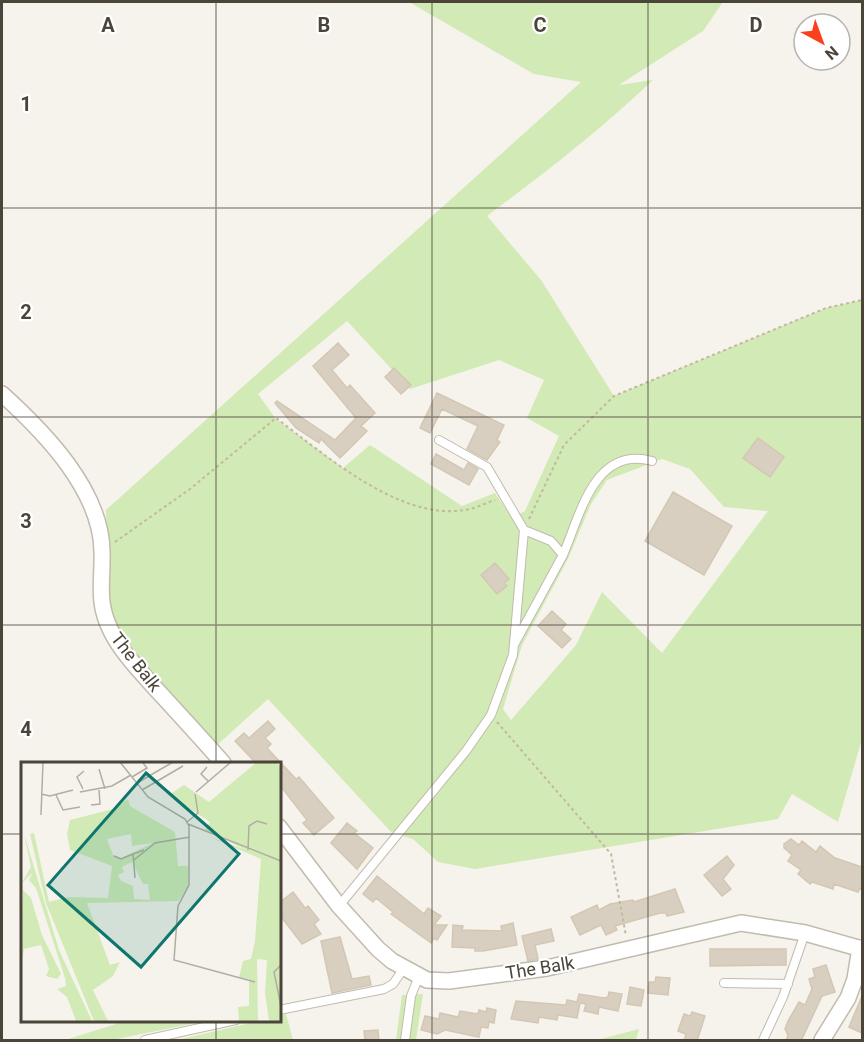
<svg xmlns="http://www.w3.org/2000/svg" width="864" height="1042" font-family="Roboto,sans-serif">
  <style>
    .green { fill: #d2eab5; fill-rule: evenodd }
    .building { fill: #d8cfc1; stroke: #d3c7b4; stroke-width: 1.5 }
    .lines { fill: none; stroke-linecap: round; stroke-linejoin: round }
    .lane-casing { stroke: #c2bbae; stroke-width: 10 }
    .street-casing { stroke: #c2bbae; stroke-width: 18 }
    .path { stroke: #c4b79f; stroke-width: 2; stroke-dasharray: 3 3; stroke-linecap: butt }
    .lane { stroke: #fff; stroke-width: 8 }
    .street { stroke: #fff; stroke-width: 15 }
    .grid { fill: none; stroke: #4b4439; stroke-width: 1.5; stroke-opacity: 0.55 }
    .labels { text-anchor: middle; stroke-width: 4.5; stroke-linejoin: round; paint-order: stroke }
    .street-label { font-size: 18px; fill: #4b4439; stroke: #fff }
    .inset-road { fill: none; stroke: #b2ada4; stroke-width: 1.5 }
    .view { fill: #0f766e; fill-opacity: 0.15; stroke: #0f766e; stroke-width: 3 }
    .inset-edge { fill: none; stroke: #4b4439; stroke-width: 3 }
    .grid-label { font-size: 20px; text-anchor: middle; font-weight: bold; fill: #4b4439; stroke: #fff; stroke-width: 4.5; stroke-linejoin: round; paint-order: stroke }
  </style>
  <rect width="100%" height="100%" fill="#f6f3ec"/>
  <!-- green -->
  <path class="green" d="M409,2H723L703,31L619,85L653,80C600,130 545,173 487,216L541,280L614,396L826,308L862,300V739L838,822L792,794L778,819L475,869L438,862L413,839L391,832L268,699L215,747L116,629L107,600L106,510L581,82L534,74ZM347,321L410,389L499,360L544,380L527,418L559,436L525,511L512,518L495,493L462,506L370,445L343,468L276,419L258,394ZM662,459L690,469L724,507L768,511L662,653L602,592L576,645L511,720L503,709L522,645L568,559L591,504L607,480Z
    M423,994L416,1040H396L402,995Z
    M286,1014L293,1040H177L264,1020H279V1016Z
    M129,1020H211L112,1040H65Z
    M639,1029L636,1040H597Z"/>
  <!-- building -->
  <path class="building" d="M338,343L349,355L332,370L347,388L350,385L375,413L361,426L367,431L340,458L321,439L319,443L296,428L275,403L277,401L335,440L356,418L313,366Z
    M394,368L411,385L401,394L385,377Z
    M437,393L504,425L497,440L500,442L487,460L467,449L478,426L442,409L430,433L420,428Z
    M758,438L784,457L770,477L743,458Z
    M436,454L464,470L468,463L478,469L469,485L431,464Z
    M673,492L732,526L704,575L645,541Z
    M495,563L509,579L504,583L507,586L497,594L481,575Z
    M552,611L566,624L561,630L571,639L562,648L538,626Z
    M268,721L275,729L265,738L271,744L267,748L296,779L299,777L334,818L314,835L303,823L307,820L279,784V763H256L235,741L244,733L249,738Z
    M347,823L357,831L354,833L373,848L357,869L331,843Z
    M791,839L799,845L802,841L816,852L820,846L835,858L862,867V889L860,888L858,892L834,884L833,889L812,882L810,884L798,874L801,870L788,861L792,855L784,848V844Z
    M727,856L734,865L723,879L731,889L722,896L704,875Z
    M377,876L424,914L428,908L441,916L434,925H447L437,940L434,938L431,943L391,914L393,912L376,898L373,902L363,894Z
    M675,889L684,912L667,916L666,913H660L615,926L617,930L606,935L601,925L580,935L571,917L597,905L599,910L610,904L633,900L634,902Z
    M293,892L305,908L308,906L319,920L314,924L321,934L302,944L279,914V903Z
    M513,923L517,945L483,951H475V948L452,947L453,925L463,926L462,930L502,931L501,926Z
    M551,929L554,941L535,945L538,959L528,961L522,936Z
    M340,937L352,979L369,976L371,985L332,993L321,941Z
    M710,949H786V965L710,966Z
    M826,965L835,992L822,996L801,1041H786L788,1035L785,1029L788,1021L799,1002L805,1005L812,989L809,979L815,977L813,969Z
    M656,977L670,978L668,995L648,993L649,982H655Z
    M630,987L644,990L641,1006L627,1004Z
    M609,992L622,994L618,1011L599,1007L598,1014L584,1011L586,1004L580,1003L577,1018L558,1015L557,1020L539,1017L538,1023L511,1019L516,1001L566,1005L567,1000L577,1002L579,994L604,998L608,997Z
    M862,996V1033L849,1027Z
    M487,1008L496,1010L494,1023L489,1022L488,1028L481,1027L479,1037L445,1030L437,1034L421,1030L425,1016L439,1019L440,1013L458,1017L460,1011L478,1014L479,1010L486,1012Z
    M692,1012L705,1016L697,1041H684L686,1034L678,1031L684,1014L690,1016Z
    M378,1030L379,1041H365L364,1031Z"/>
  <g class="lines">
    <!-- lane casing -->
    <g class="lane-casing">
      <path id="lane" d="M563,555C580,516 594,445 652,461
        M515,643L563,555L551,541L524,530
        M339,906L466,751L491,715L513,655L524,530L487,467L439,440
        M724,983L788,984
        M279,1010L384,989L393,984L404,968
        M145,1040L236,1020
        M405,1040L411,996L419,976
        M763,1040L783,997L805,933"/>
    </g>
    <!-- street casing -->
    <g class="street-casing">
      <path id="street" d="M2,394C44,432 101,490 102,551C103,582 96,601 111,631C122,653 140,671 156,689C178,713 201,738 223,763
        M279,827L339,906L378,949L392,961L427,980L449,981L547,968L741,923L805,933L862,949
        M822,1040L848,998L855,979L860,948"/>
    </g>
    <!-- path -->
    <path class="path" d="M529,519L564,445L614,396L826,308L862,300
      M115,542L190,489L276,418C324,454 400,521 464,510C475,509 485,503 495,500
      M497,722L611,854L626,936"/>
    <!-- lane -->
    <use href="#lane" class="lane"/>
    <!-- street -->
    <use href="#street" class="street"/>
  </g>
  <!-- grid -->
  <path class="grid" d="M216,2V763M432,2V1040M648,2V1040M2,208H862M2,417H862M2,625H862M2,834H22M279,834H862M216,1020V1040"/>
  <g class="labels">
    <!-- street labels -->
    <g class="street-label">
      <text transform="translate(136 662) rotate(52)" y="6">The Balk</text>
      <text transform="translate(540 968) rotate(-9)" y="6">The Balk</text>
    </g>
  </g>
  <!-- overview -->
  <g transform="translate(21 762)">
    <rect width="260" height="260" fill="#f6f3ec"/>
    <path d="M236,0H256L259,6V259H248L244,231L246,198L236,197L237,259H218L217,245L228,244V217L218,216L222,199L230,197L234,179L240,97L184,73L225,88L184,68L189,60L148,33L163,23L188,40ZM107,37L109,44L154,70L157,104H167V126L157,139L66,141L89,203L99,200L92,214L72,228L87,259H73L25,141L9,72L13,71L28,140L47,135L87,136L91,104L49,88L46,72L49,58L92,47ZM110,72L111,84L132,81L100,96L92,93L86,77ZM111,100L122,122H127L129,138L113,137L112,124L100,119L97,113L103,110L101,105ZM3,72L38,188L71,259H55L46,235L36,227L45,224L44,216L15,126L8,118L11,111L0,122L10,105ZM2,128L10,136L21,173L40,212L36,217L25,214L28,207L20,183L3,187L0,204Z" fill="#d2eab5" fill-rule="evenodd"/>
    <path class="inset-road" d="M99,0L127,35L164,57L168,64V123L157,144L153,198L234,220M186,5L180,12L187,19M78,7L84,27M111,15L126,6L122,1M116,21L152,0M62,27L56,15L63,9M121,28L162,4M59,30L91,24L110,13M175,30L210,0M20,32L29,34L52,28M35,33L42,48L59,45M70,43L79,42L78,28M20,53L22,0M166,60L177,51L174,32M167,62L260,99M227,88L228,64L236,59L246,62M93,94L100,97L112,92M113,98L134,81L169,75M114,116L112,92L123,88M260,130V193M260,203L253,210L260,244"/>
    <path class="view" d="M125,11L218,92L120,205L27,123Z"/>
    <rect width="260" height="260" class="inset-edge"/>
  </g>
  <g class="grid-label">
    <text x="108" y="32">A</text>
    <text x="324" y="32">B</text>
    <text x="540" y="32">C</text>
    <text x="756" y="32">D</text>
    <text x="26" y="111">1</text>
    <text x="26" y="319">2</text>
    <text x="26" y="528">3</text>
    <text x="26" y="736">4</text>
  </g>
  <!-- border -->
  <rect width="864" height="1042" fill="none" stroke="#4b4439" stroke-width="6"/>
  <!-- north arrow -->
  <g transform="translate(822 42) rotate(139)"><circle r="28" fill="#ffffff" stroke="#b7b4b0" stroke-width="1.5"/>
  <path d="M0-4.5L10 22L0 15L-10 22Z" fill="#fc3f1d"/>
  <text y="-9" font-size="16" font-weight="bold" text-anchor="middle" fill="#4b4439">N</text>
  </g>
</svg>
